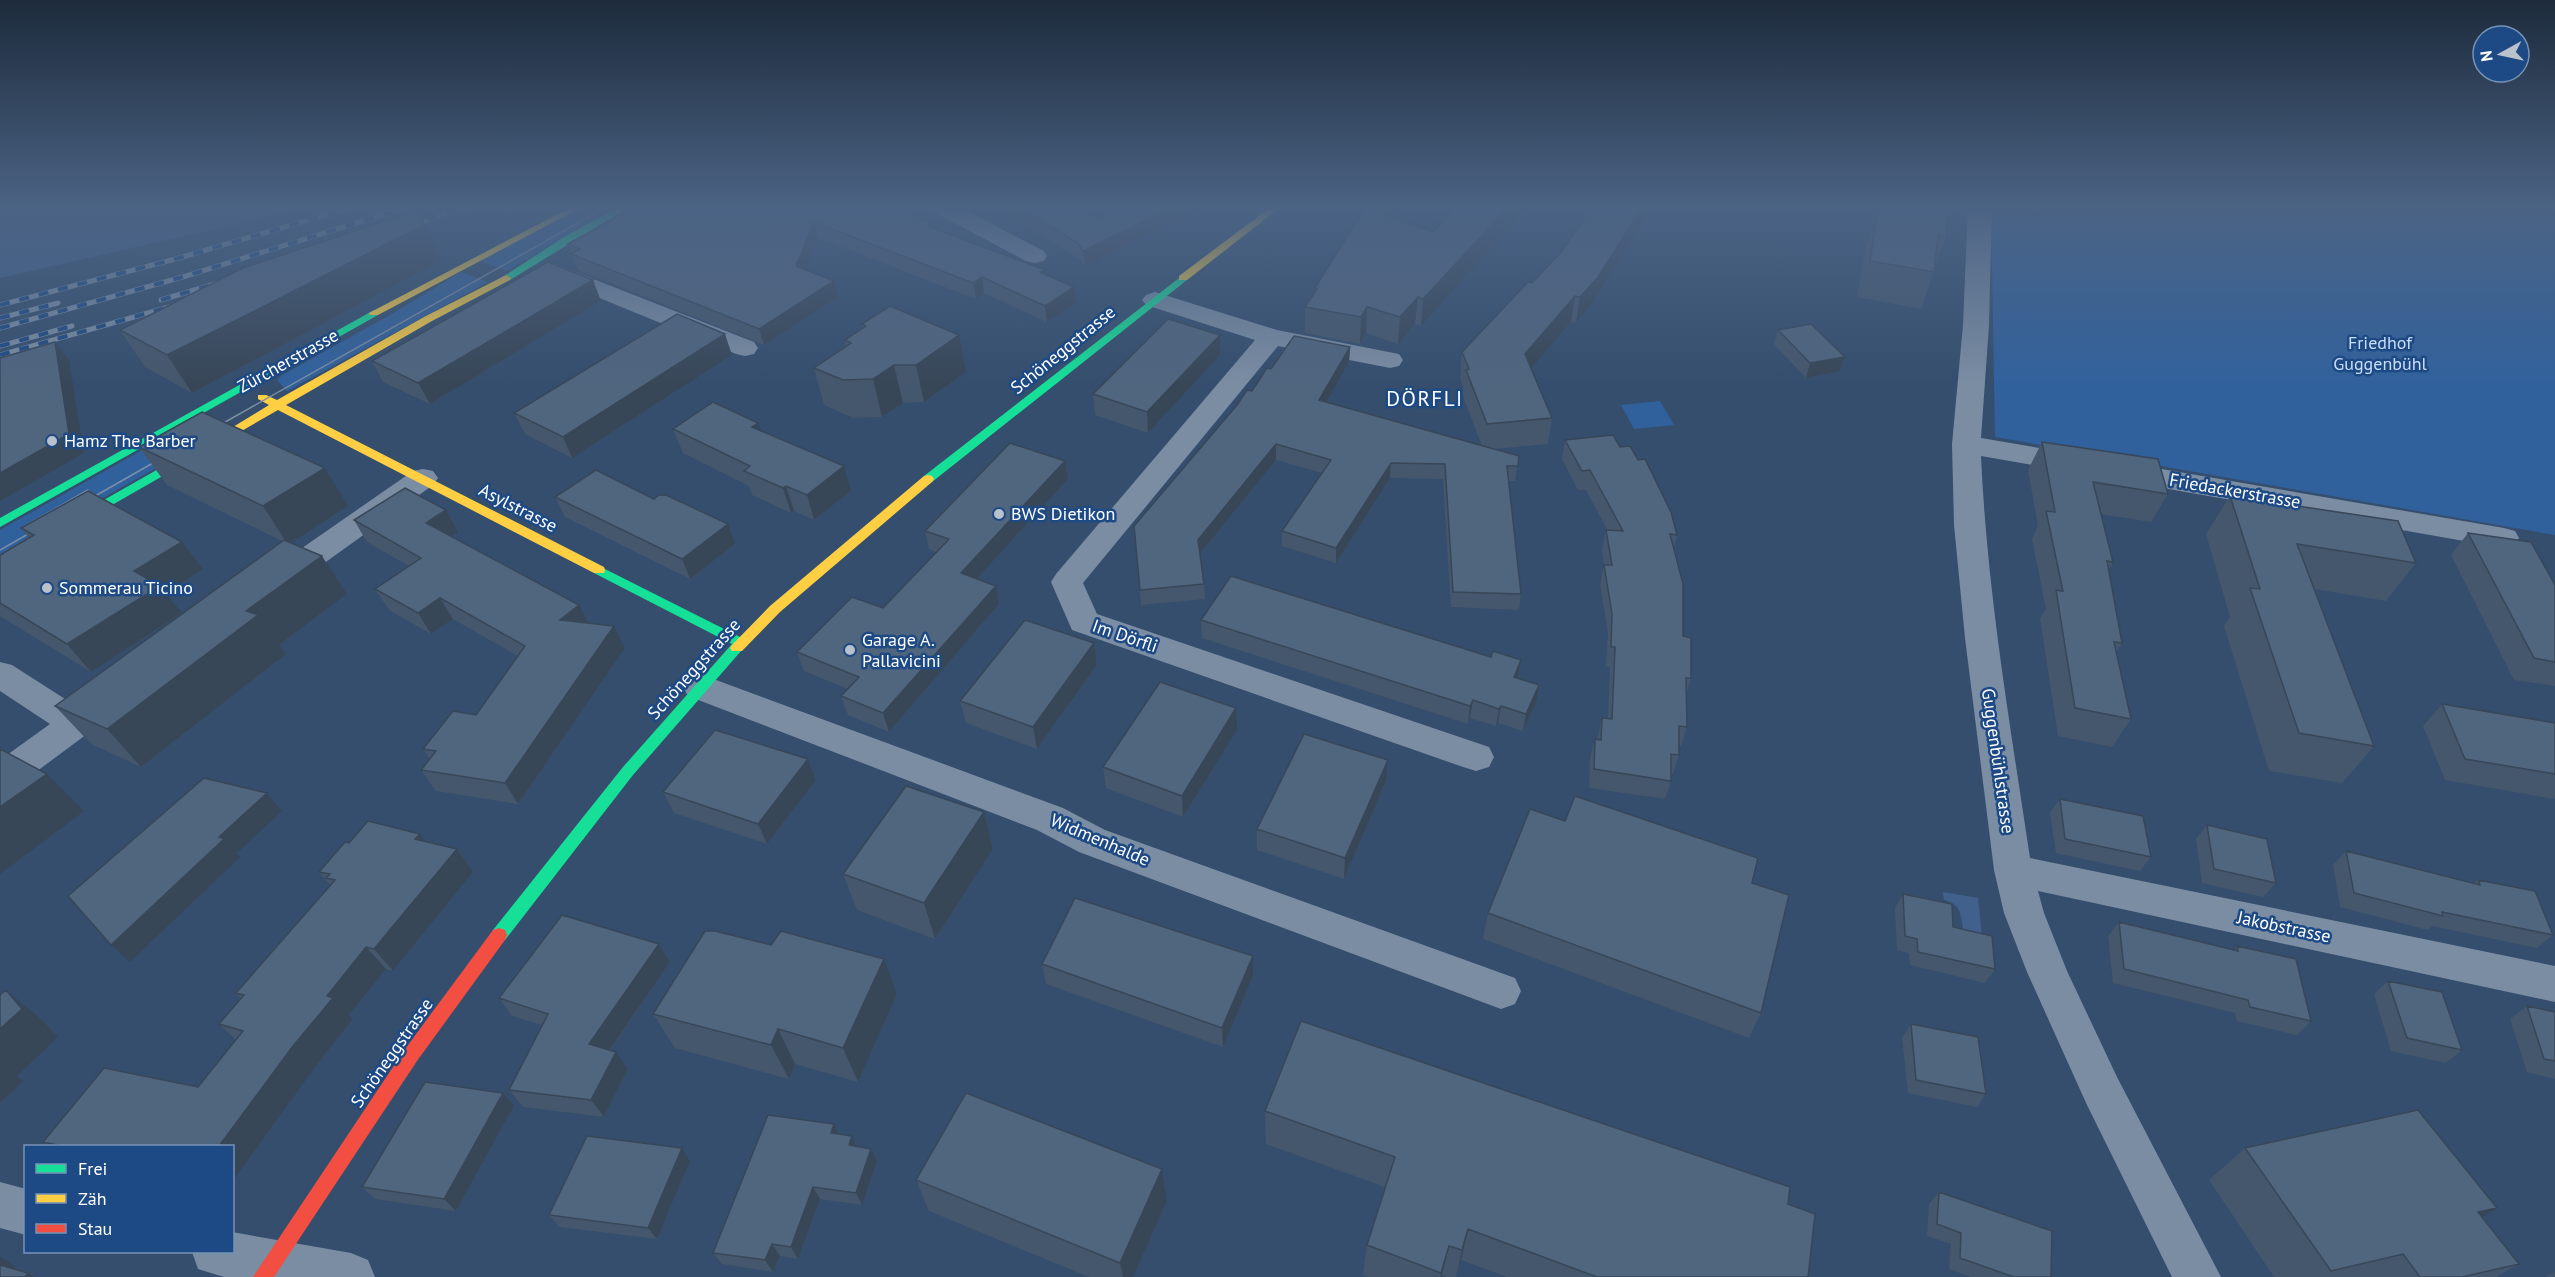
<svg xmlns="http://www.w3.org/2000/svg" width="2555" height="1277" font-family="'PT Sans',sans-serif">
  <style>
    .green { fill: #31619c }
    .water { fill: #41618c }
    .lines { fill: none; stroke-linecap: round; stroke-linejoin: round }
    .street { fill: #7b8da3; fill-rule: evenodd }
    .fast { fill: #16e098; fill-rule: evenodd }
    .slow { fill: #ffcf43; fill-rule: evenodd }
    .jam { fill: #f24e42; fill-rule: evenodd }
    .tram { stroke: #7c8ea3; stroke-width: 1.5 }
    .rail-casing { stroke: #7c8ea3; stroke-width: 5 }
    .rail { stroke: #1d4a85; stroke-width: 4; stroke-dasharray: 10; stroke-linecap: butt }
    .wall { fill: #45576c }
    .shaded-wall { fill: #384758 }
    .building { fill: #50657e; stroke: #384758; stroke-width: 1.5 }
    .poi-dot { fill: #b8c1cc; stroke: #1d4a85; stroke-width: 2 }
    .labels { text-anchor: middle; stroke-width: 5; stroke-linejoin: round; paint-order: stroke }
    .park-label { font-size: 18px; fill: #c9def8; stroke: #1d4a85 }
    .street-label { font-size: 18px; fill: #fff; stroke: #1d4a85 }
    .poi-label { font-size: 18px; fill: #fff; stroke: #1d4a85; text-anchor: start }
    .quarter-label { font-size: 21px; letter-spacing: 1.5px; fill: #fff; stroke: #1d4a85 }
  </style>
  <rect width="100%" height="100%" fill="#354e6d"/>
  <!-- green -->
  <path class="green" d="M586,206H616L507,271L480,261Z
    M1991,206H2555V535L1995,437Z
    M461,272L488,282L287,391L277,380L282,375L392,314Z
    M1660,401L1674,425L1634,429L1621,405Z
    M178,430L202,442L0,556V530Z"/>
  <!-- water -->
  <path class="water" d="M0,206H299L237,224L0,278Z
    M1943,892L1978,898L1982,936L1961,931L1963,929C1961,913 1960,904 1944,900Z"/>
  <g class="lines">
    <!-- street -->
    <path class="street" d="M928,206H957L1044,251L1047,256L1044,261L1035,263L1026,261L932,211Z
      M1968,206H1992L1989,325L1981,438L2504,528L2515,531L2519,538L2515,545L2504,548L1981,456C1987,591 2010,724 2030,858L2555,966V1002L2038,891L2044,913L2067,971L2117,1077L2221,1277H2172L2087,1105L2027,972L2004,913L1994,870L1965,638L1954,525L1952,444L1963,325Z
      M555,264L754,342L758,348L754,354L745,356L736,354L546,276L543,271L546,266Z
      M1155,292L1277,330L1399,354L1403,360L1399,366L1390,368L1278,346L1083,583L1097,614L1489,747L1494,757L1489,767L1476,771L1463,767L1072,630L1051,582L1056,574L1255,340L1146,305L1142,300L1146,295Z
      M423,469L433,471L438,478L433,485L291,587L280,590L269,587L264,579L269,571L413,471Z
      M0,662L12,665L76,706C92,694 102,684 122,690L127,699L122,708L13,789L0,793V760L50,724L0,691Z
      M700,674L1063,808L1105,830L1515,978L1521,991L1515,1004L1501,1009L1079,852L1037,830L688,696L683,687L688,678Z
      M0,1182L26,1189V1235L0,1228Z
      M232,1232L351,1253L368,1260L375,1277H224L198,1269L192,1252H232Z"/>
    <!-- fast -->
    <path class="fast" d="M620,206H631L510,280L506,281L501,278L564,237Z
      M1183,275L1188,278L1187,280L932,482H924L922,479L924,476Z
      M374,310L379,313L378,315L0,527V518Z
      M234,426L238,427L240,430L238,433L0,569V559Z
      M599,566L746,640L748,643L633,775L505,940L499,942L493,940L491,935L493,930L623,767L732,644L594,573L593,570Z"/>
    <!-- slow -->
    <path class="slow" d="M573,206H584L378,315H370L369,313Z
      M1272,206H1282L1187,280H1179V276Z
      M506,275L511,278L510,280L432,321L286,405L604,567L605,570L604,573H594L278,410L238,433L234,434L228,430L269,405L258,399V395H266L277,400L424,317Z
      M928,475L932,476L934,479L932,482L780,612L742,651H732L730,648L732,645L770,606L924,476Z"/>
    <!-- jam -->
    <path class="jam" d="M499,928L505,930L507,935L505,940L417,1061L274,1277H253L405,1049L493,930Z"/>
    <!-- tram -->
    <path class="tram" d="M211,430L608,206
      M81,504L167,455
      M25,526L88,490
      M0,550L42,526"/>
    <!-- rail casing -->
    <g class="rail-casing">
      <path id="rail" d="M409,227L466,206
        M161,300L221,282
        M0,305L179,258L356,206
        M0,318L58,303
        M0,328L186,276L411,206
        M0,346L72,326
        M0,355L176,305"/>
    </g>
    <!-- rail -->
    <use href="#rail" class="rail"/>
  </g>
  <!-- wall -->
  <path class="wall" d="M992,206H1077L1099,218L1202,208L1085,267L1080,259Z
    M1375,206H1398L1389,216Z
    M1888,206H1949L1946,237L1935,266L1934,272L1921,309L1857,297L1866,245L1878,209L1886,211Z
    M897,209L933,228L1046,274L1076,303L1047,322L984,293L976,299L818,238L806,269L838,297L764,345L578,270L568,244Z
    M1647,216L1593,302L1576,323L1571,322L1531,368L1552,418L1548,444L1494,449L1519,456L1515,481H1509L1521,594L1519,610L1451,607L1443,479L1390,478L1336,563L1282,546V531L1322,473L1276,460L1200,554L1204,584L1205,599L1141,605L1134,526L1271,369L1350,347L1349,362L1326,402L1482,446L1463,396V388L1460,378L1462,352L1532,283Z
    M1433,232L1498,241L1421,326L1415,324L1398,344L1366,333L1360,344L1305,333V307L1315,292V288Z
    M435,246L441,261L192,393L145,367L120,330Z
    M601,301L430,404L383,382L372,361Z
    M862,324L966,372L924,402L903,403L882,417L853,418L824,405L814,368L846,346L845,340L863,328Z
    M1778,330L1845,357L1840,371L1806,378L1774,344Z
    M1220,335V355L1148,433L1095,415L1093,394Z
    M732,355L572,458L525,434L514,413Z
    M673,429L761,430L851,491L814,520L794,511L791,513L752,495L749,486L683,453Z
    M1565,440L1620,447L1677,535L1674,548L1683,636L1691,678L1686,695L1687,727L1681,746H1679V755L1673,774H1671V781L1665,799L1589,788L1590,758L1595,739L1597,740L1602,718L1608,719L1610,667L1606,666L1608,633L1600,585L1604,565L1602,550L1606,530L1608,531L1586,490H1578L1562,459Z
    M2042,442L2168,494L2151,522L2101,514L2113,562L2109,569L2122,643L2116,652L2131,719L2112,747L2058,736L2040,618L2046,609L2032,539L2038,526L2028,470Z
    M139,447L348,506L291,543L347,594L279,645L286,654L141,767L91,744L55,706L282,541L167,485Z
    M1065,461L1068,479L977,579L996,586L999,604L889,732L848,715L841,696L848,689L804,671L797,652L883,608L936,552L929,549L925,531Z
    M2230,496L2416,563L2386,601L2315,589L2374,746L2342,783L2269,771L2224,626L2230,617L2206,534Z
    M555,497L654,499L735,544L690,579L565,517Z
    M354,520L458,532L451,537L589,623L625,648L518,804L436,791L421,770L430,759L423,749L476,715L518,656L453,619L431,634L389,610L375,589L409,566L367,542Z
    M21,528L203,569L166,593L182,613L91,672L0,616V555L29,538Z
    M2468,533L2555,585V686L2514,680L2451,555Z
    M1201,620L1491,657L1521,660L1518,678L1536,703L1523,731L1498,723L1496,726L1470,718L1468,724L1202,638Z
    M1094,643L1097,665L1037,749L966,723L960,701Z
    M2442,704L2555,723V799L2445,780L2423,726Z
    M1237,730L1183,817L1106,788L1103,767Z
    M808,759L816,780L767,844L674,813L663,792Z
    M1386,781L1344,879L1257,850V829Z
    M2060,799L2151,857L2140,871L2056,853L2050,813Z
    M984,812L993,849L935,939L857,910L843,874Z
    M2207,825L2276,883L2263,897L2202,883L2196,839Z
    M420,834L425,841L457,849L473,872L393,971L386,969L349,1015L353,1019L315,1067L232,1146H49L43,1142L198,1087L236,1040L219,1024L241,998L236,993L330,885L319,872L349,843Z
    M2346,851L2474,883L2478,880L2553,935L2537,948L2432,926L2428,930L2340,907L2333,865Z
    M1752,883L1761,1013L1749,1038L1483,939L1488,913Z
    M1903,894L1995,969L1985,983L1910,965L1909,953L1897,950L1895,908Z
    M2119,922L2234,950L2237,946L2311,1021L2297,1035L2237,1021L2235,1013L2113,983L2108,936Z
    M659,944L670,962L610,1050L628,1069L604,1117L523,1107L509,1090L542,1025L512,1016L499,998Z
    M771,945L884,959L897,994L858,1082L795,1064L789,1079L675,1048L653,1014Z
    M1042,964L1253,976L1223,1047L1046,984Z
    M2388,981L2462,1050L2446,1063L2391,1051L2374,994Z
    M2527,1006L2555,1012V1079L2527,1072L2510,1019Z
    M1911,1024L1986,1094L1977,1107L1908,1093L1902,1038Z
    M503,1093L514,1106L456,1211L375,1199L362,1187Z
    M1265,1111L1788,1204L1808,1277H1507L1461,1260L1456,1277H1447L1442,1275V1277H1369L1363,1275L1367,1245L1385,1187L1266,1144Z
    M834,1124L839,1134L852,1136L858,1147L877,1161L862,1205L820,1199L798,1259L780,1256L773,1272L722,1264L713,1253Z
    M2245,1148L2497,1208L2482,1217L2519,1264L2496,1277H2274L2209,1180Z
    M690,1161L657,1239L560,1227L549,1215Z
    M1162,1169L1167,1201L1133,1277H1089L929,1211L916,1180Z
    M1939,1192L2051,1277H1971L1949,1269L1951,1244L1927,1236L1929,1204Z
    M2555,1272V1277H2546Z"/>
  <!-- shaded-wall -->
  <path class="shaded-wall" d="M1175,206H1201L1202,208L1085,267L1083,251Z
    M1389,206H1398L1389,216Z
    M1509,206H1526L1498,241L1421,326L1423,299Z
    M1643,206H1649L1647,216L1593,302L1576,323L1580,297Z
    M418,210L441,261L192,393L167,355Z
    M814,222L818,238L801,282L796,266Z
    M982,277L984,293L976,299L973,283Z
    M593,280L601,301L430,404L418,383Z
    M834,281L838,297L764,345L759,329Z
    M1074,287L1076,303L1047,322L1045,306Z
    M1575,296L1571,322L1521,380L1525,354Z
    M1418,297L1415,324L1398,344L1400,317Z
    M1367,307L1366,333L1360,344L1361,317Z
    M725,334L732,355L572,458L563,437Z
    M959,335L966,372L924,402L916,365Z
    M1220,335V355L1148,433L1147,412Z
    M55,342L69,360L84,453L0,501V473Z
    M1350,347L1349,362L1319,415V400Z
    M1845,357L1840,371L1806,378L1810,363Z
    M894,365L903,403L882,417L873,379Z
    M758,423L766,447L752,427Z
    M1276,444V460L1199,555L1198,540Z
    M1065,461L1068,479L965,592L961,573Z
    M1391,463L1390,478L1336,563V548Z
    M844,466L851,491L814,520L807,495Z
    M325,468L348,506L288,545L263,506Z
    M786,486L794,511L791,513L783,488Z
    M446,510L458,532L438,545L426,523Z
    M728,524L735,544L690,579L682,559Z
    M182,542L203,569L166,593L182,613L91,672L67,644L134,571Z
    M322,556L347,594L279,645L286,654L141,767L107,729L246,611Z
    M996,586L999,604L889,732L883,713Z
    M440,598L453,619L431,634L418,613Z
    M579,605L590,627L560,620Z
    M614,626L625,648L518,804L505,783Z
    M1094,643L1097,665L1037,749L1033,727Z
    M1521,660L1518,677L1510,695L1514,677Z
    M1539,685L1536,703L1523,731L1526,714Z
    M1473,700L1470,718L1468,724L1470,706Z
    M1501,706L1498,723L1496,726L1499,709Z
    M1236,708L1237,730L1183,817L1182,796Z
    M808,759L816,780L767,844L758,824Z
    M1388,760L1386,781L1344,879L1345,858Z
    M47,774L84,811L0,874V807Z
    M267,793L282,811L237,853L240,857L130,962L111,945L219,837Z
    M984,812L993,849L935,939L924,903Z
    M420,834L437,857L415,839Z
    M457,849L473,872L393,971L374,949Z
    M659,944L670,962L601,1062L589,1044Z
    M366,947L386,969L349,1015L353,1019L315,1067L232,1182V1146H219L327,996Z
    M1253,956V976L1223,1047L1222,1028Z
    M884,959L897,994L858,1082L843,1048Z
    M6,990L41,1019L58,1037L17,1076L23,1081L0,1103V1029Z
    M778,1029L795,1064L789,1079L771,1045Z
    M616,1052L628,1069L604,1117L591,1100Z
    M503,1093L514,1106L456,1211L444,1199Z
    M834,1124L840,1136L831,1133Z
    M852,1136L858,1148L849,1145Z
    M682,1148L690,1161L657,1239L648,1228Z
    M871,1149L877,1161L862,1205L856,1193Z
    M1162,1169L1167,1201L1133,1277H1123L1120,1263Z
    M813,1187L820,1199L798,1259L791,1247Z
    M2497,1208L2450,1238L2478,1212Z
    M1468,1229L1461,1260L1456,1277L1462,1250Z
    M772,1244L780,1256L773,1272L765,1260Z
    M1449,1246L1442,1275V1277H1440Z
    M0,1257L15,1266L10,1273L0,1267Z
    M28,1273L35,1277H25Z"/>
  <!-- building -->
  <path class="building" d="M637,206H891H890L932,223L927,226L1045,270L1040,272L1074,287L1045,306L982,277L973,283L814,222L796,266L834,281L759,329L571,254L580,249L568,244Z
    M1016,206H1077L1099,218L1119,206H1175L1083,251L1078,243Z
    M1456,206H1509L1423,299L1418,297L1400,317L1367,307L1361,317L1305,307L1317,289L1315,288L1365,208L1433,232Z
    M1593,206H1643L1598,277L1580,297L1575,296L1525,354L1552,418L1487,424L1466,370L1469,369L1462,352L1528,282L1532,283L1562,251Z
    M1892,206H1949L1946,237L1938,235L1934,272L1870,261L1878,209L1892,212Z
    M418,210L424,225L167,355L120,330L243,268Z
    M548,262L593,280L418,383L372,361Z
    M890,306L959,335L916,365H894L873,379L843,380L814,368L851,343L845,340L866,326L862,324Z
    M677,314L725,334L563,437L514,413Z
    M1168,319L1220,335L1147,412L1093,394Z
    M1811,324L1845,357L1810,363L1778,330Z
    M1294,336L1350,347L1319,400L1519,456L1518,466H1507L1521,594L1453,592L1445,464L1391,463L1336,548L1282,531L1331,460L1276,444L1198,540L1204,584L1140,590L1134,526L1237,405L1247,390L1252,391L1267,368L1271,369Z
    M55,342L69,434L0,473V358Z
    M713,402L758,423L752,427L844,466L807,495L786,486L783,488L744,471L750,466L673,429Z
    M202,412L325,468L263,506L139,447Z
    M1613,435L1620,447L1630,446L1638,460L1645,459L1671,512L1677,535L1670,534L1683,584V636L1691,638V678H1686L1687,727L1679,726V755L1671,754V781L1594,769L1595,739L1601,740L1602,718L1612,719L1615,647H1611L1612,614L1604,565H1612L1606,530L1623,531L1590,470L1582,471L1565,440Z
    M2042,442L2158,459L2168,494L2093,482L2113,562L2107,561L2122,643L2114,642L2131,719L2075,708L2056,590L2063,591L2046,511L2055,512Z
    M1010,443L1065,461L961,573L996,586L883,713L841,696L859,677L797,652L852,597L883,608L949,539L925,531Z
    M596,470L654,499L659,495H666L728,524L682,559L555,497Z
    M405,488L446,510L426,523L579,605L560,620L614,626L505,783L421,770L436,751L423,749L453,711L476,715L525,646L440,598L418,613L375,589L421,558L354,520Z
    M88,491L182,542L134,571L160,586L67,644L0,603V555L34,535L21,528Z
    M2230,496L2398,521L2416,563L2297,544L2374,746L2299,733L2250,588L2260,589Z
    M2468,533L2531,542L2555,585V662L2534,658Z
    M284,540L322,556L246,611L258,615L107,729L55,706Z
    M1231,576L1491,657L1493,651L1521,660L1514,677L1539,685L1526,714L1501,706L1499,709L1473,700L1470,706L1201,620Z
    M1025,620L1094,643L1033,727L960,701Z
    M1160,682L1236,708L1182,796L1103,767Z
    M2442,704L2555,723V774L2465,759Z
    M715,730L808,759L758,824L663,792Z
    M1304,734L1388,760L1345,858L1257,829Z
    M0,749L47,774L0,807Z
    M204,778L267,793L219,837L224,839L111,945L68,896Z
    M906,786L984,812L924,903L843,874Z
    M1575,796L1758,858L1752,883L1789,895L1761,1013L1488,913L1530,809L1565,821Z
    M2060,799L2143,816L2151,857L2065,839Z
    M368,821L420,834L415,839L457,849L374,949L366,947L327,996L333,998L293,1046L219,1146H62L43,1142L104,1068L198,1087L243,1031L219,1024L244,995L236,993L335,880L326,878L330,874L319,872L345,842L349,843Z
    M2207,825L2267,839L2276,883L2214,869Z
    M2346,851L2480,885L2478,880L2535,891L2553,935L2442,912L2443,916L2354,893Z
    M1903,894L1952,904L1953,927L1992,936L1995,969L1918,952L1917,939L1905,936Z
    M1075,898L1253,956L1222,1028L1042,964Z
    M562,915L659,944L589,1044L616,1052L591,1100L509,1090L548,1014L499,998Z
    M2119,922L2238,951L2237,946L2296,959L2311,1021L2250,1007L2248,1000L2124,969Z
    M705,931H715L771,945L781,931L884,959L843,1048L778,1029L771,1045L653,1014Z
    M2388,981L2442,992L2462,1050L2407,1038Z
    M6,990L22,1009L0,1029V995Z
    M2527,1006L2555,1012V1061L2544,1059Z
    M1301,1021L1790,1187L1788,1204L1815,1214L1808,1277H1597L1468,1229L1462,1250L1449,1246L1441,1273L1367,1245L1395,1157L1265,1111Z
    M1911,1024L1978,1037L1986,1094L1916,1080Z
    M425,1082L503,1093L444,1199L362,1187Z
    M966,1093L1162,1169L1120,1263L916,1180Z
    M2418,1110L2497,1208L2478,1212L2519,1264L2462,1277H2420L2403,1254L2331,1271L2245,1148Z
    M768,1115L834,1124L831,1133L852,1136L849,1145L871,1149L856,1193L813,1187L791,1247L772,1244L765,1260L713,1253Z
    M587,1136L682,1148L648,1228L549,1215Z
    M1939,1192L2052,1231L2051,1277H2014L1960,1258L1961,1233L1937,1224Z
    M0,1265L28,1273L25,1277H0Z"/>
  <!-- sky -->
  <linearGradient id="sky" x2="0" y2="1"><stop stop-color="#1d2b3c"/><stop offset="0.54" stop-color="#4b6384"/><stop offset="1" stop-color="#4b6384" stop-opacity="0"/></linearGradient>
  <rect width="2555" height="384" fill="url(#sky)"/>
  <!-- markers -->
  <g class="poi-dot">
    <circle cx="52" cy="441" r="6"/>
    <circle cx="999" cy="514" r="6"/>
    <circle cx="47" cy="588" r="6"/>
    <circle cx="850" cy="650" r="6"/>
  </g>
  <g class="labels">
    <!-- park labels -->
    <g class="park-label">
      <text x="2380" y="349">Friedhof<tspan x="2380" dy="21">Guggenbühl</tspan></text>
    </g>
    <!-- street labels -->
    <g class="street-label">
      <text transform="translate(1063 350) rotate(-39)" y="6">Schöneggstrasse</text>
      <text transform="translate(288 361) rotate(-29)" y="6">Zürcherstrasse</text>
      <text transform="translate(2235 491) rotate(10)" y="6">Friedackerstrasse</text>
      <text transform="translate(518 508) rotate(27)" y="6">Asylstrasse</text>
      <text transform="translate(1125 636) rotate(19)" y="6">Im Dörfli</text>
      <text transform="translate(694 669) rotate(-48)" y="6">Schöneggstrasse</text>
      <text transform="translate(1998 761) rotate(82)" y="6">Guggenbühlstrasse</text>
      <text transform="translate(1100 840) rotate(23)" y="6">Widmenhalde</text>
      <text transform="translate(2284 927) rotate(12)" y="6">Jakobstrasse</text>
      <text transform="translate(392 1053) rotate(-55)" y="6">Schöneggstrasse</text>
    </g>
    <!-- poi labels -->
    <g class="poi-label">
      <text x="64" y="447">Hamz The Barber</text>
      <text x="1011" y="520">BWS Dietikon</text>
      <text x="59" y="594">Sommerau Ticino</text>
      <text x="862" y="646">Garage A.<tspan x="862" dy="21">Pallavicini</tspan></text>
    </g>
    <!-- quarter labels -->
    <g class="quarter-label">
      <text x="1425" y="406">DÖRFLI</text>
    </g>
  </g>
  <!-- legend -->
  <rect x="24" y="1145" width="210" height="108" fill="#1d4a85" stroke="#7792b6" stroke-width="1.5"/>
  <rect x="36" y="1164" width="30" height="9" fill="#16e098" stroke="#7792b6" stroke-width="1.5"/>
  <text x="78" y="1175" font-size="18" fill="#ffffff">Frei</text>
  <rect x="36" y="1194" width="30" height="9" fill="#ffcf43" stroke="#7792b6" stroke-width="1.5"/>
  <text x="78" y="1205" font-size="18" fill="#ffffff">Zäh</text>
  <rect x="36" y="1224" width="30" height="9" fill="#f24e42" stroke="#7792b6" stroke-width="1.5"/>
  <text x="78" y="1235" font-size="18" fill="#ffffff">Stau</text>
  <!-- north arrow -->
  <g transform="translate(2501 54) rotate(262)"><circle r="28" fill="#1d4a85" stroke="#7792b6" stroke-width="1.5"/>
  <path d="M0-4.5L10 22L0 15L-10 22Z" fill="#b8c1cc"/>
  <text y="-9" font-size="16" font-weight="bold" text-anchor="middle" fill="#ffffff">N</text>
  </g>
</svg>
